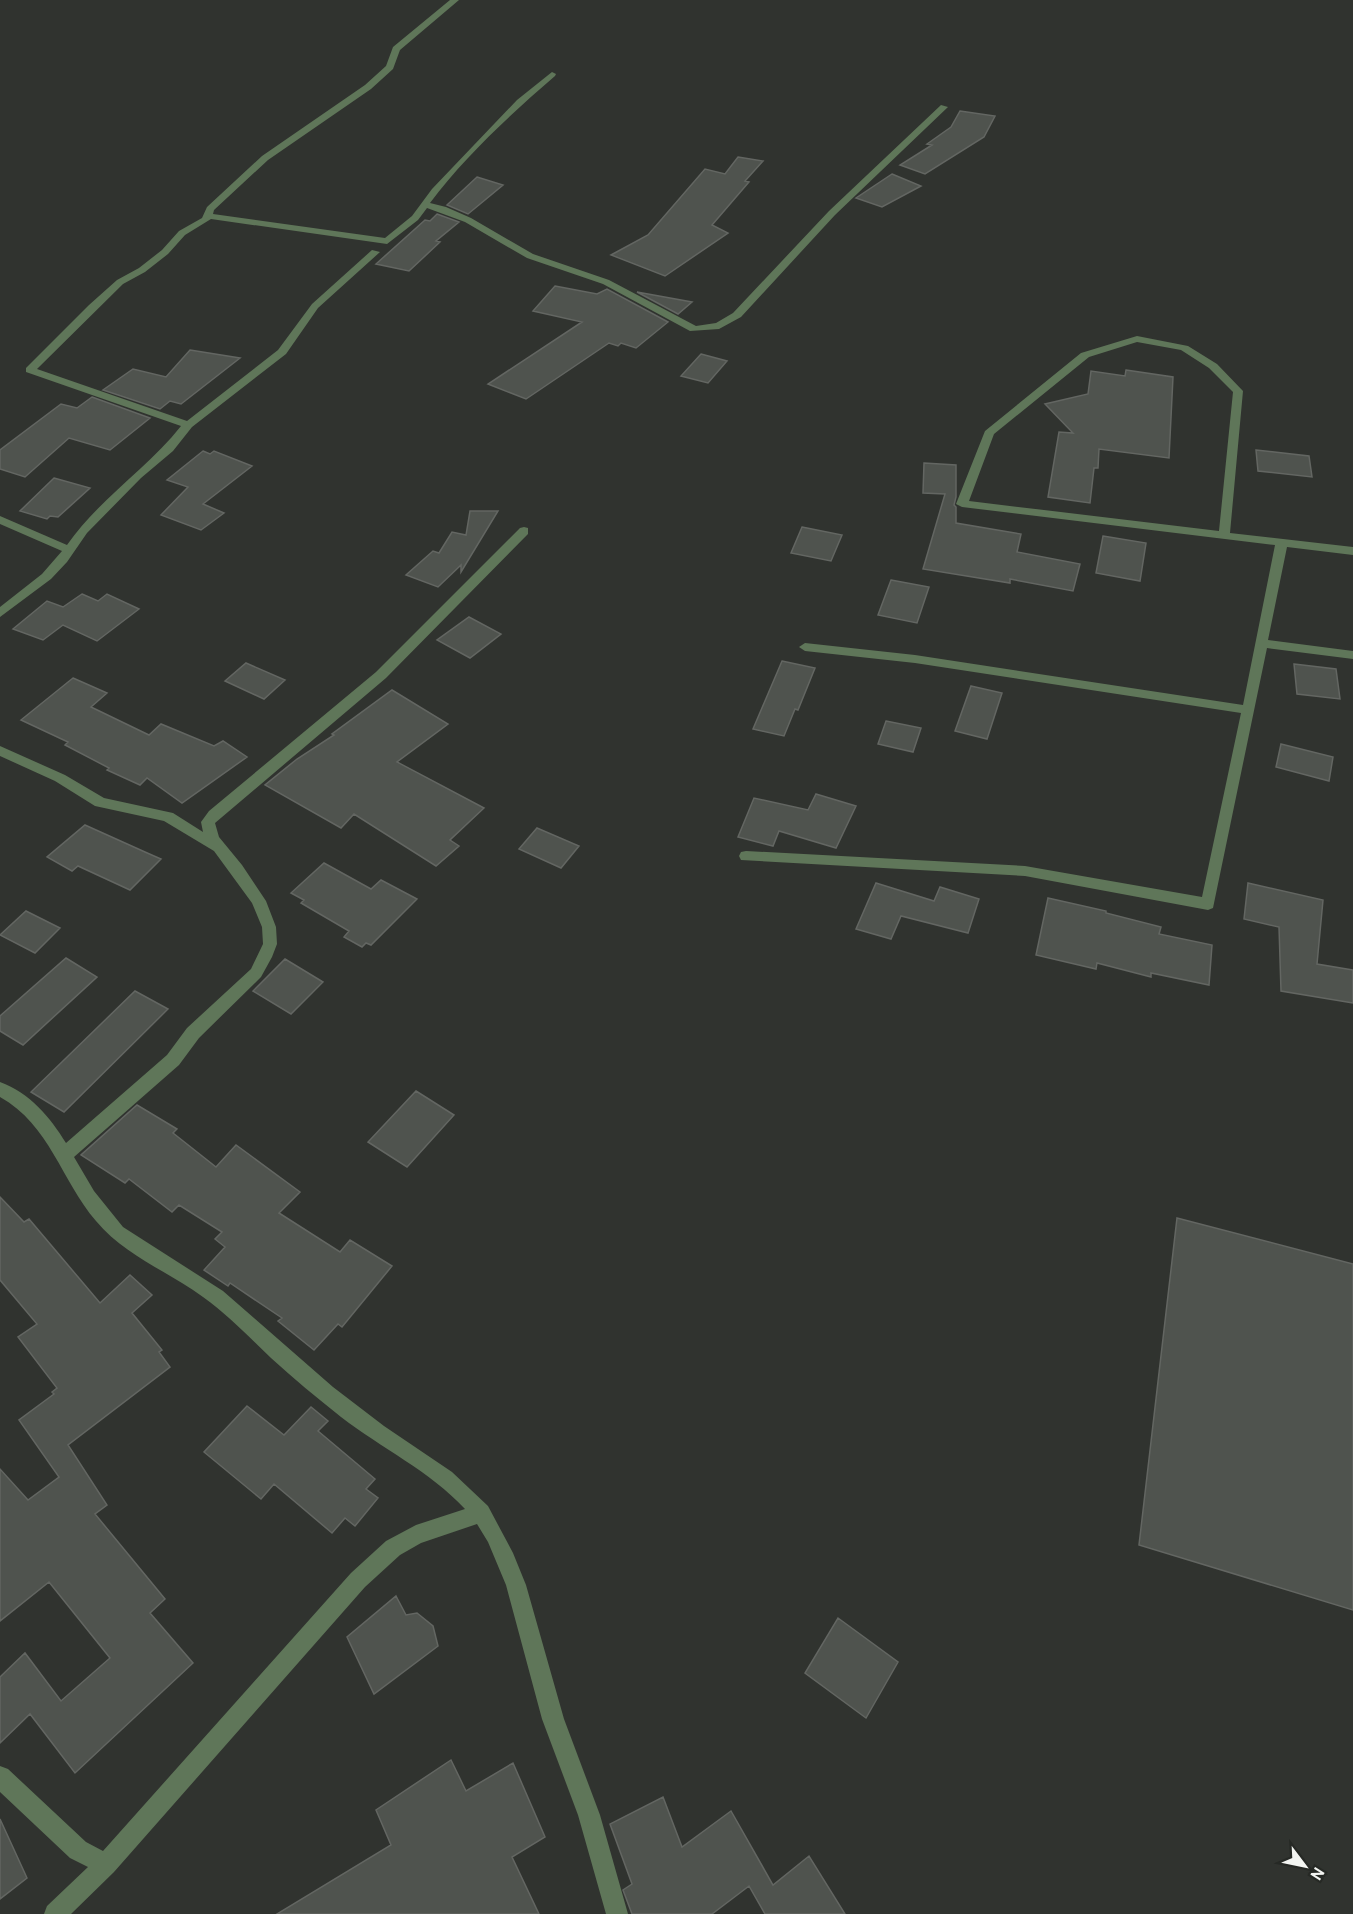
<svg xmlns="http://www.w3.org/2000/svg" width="1353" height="1914" font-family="Cabin,sans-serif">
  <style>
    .building { fill: #4f534e; stroke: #636662; stroke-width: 1.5 }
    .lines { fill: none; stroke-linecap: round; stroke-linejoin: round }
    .street { fill: #5f7659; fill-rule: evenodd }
  </style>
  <rect width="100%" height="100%" fill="#30332f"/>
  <!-- building -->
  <path class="building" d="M960,111L995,116L984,137L925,174L900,165L932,145L927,144L951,127Z
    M738,157L763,161L745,181L749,182L712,225L728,233L665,276L611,255L648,235L705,169L725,174Z
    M892,174L921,186L882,207L856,198Z
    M477,177L503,185L468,214L447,205Z
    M437,214L459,222L436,241L440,242L409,271L376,264L425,220L430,221Z
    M555,286L597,294L607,289L668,322L636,348L621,343L618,346L609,343L526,399L488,384L582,322L533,311Z
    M637,292L692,302L678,314Z
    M190,350L240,358L181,404L170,401L160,409L103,390L133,369L166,377Z
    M701,354L727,361L708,383L681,376Z
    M1126,370L1173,377L1169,458L1099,449L1098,468H1094L1090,503L1048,497L1059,432L1073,433L1045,404L1088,394L1091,371L1125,376Z
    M92,397L150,418L110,450L69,438L25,477L0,469V450L61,404L77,408Z
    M1256,450L1309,456L1312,477L1258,471Z
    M203,451L210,454L214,451L252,466L203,504L224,513L201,530L161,515L188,487L167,480Z
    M924,463L956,465V497L954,505L956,507V523L1021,534L1017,552L1080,564L1073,591L1010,579V583L923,569L945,494L923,493Z
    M54,478L90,488L58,517L50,516L47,519L20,511Z
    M470,511H498L461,572V565L438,587L406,575L433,551L439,553L452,532L466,535Z
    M802,527L842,535L831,561L791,553Z
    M1103,536L1146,543L1140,581L1096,573Z
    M891,580L929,587L917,623L878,615Z
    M82,594L98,601L107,594L139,609L97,641L63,625L43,640L13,629L47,601L63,607Z
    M469,617L501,634L470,658L437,640Z
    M782,661L815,668L798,710L795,709L784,736L753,729Z
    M246,663L285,680L264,699L225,681Z
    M1294,664L1336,669L1340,699L1297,694Z
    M73,678L107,693L91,707L149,735L161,724L214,746L223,741L247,757L182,803L147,778L140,785L107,770L109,768L65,745L68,742L21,720Z
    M971,686L1002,693L987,739L955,731Z
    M392,690L448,724L397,762L484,808L450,840L459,846L436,866L354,814L341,828L265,785L297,759L334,735L332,734Z
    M886,721L921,728L913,752L878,744Z
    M1281,744L1333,757L1329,781L1276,767Z
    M816,794L856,806L836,848L779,831L773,846L738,837L754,798L808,810Z
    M85,825L145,852L161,859L130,890L78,866L72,871L47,857Z
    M537,828L579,846L561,868L519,849Z
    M324,863L371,889L381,880L417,899L371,945L366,943L362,947L344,937L349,931L301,903L304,900L291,893Z
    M876,883L934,901L940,887L979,899L968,933L901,916L891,939L856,929Z
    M1248,883L1323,900L1317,964L1353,970V1003L1281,991L1279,927L1244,919Z
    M1048,898L1106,911V913L1161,927L1159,934L1212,945L1209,985L1151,973V977L1097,963L1096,969L1036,955Z
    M26,911L60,928L35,953L0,935Z
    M66,958L97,977L23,1045L0,1031V1016Z
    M285,959L323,982L291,1014L253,991Z
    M135,991L168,1009L64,1112L31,1092Z
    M416,1091L454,1115L407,1167L368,1142Z
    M137,1105L177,1129L173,1133L216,1167L236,1145L300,1192L279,1213L340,1252L350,1240L392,1266L342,1327L338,1324L314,1350L278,1321L282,1318L230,1283L228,1286L204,1270L225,1247L215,1239L222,1232L179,1205L172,1212L129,1179L125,1183L81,1155Z
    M0,1197L24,1222L29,1219L100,1303L130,1275L152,1295L132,1313L162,1350L159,1352L170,1367L68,1445L107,1505L95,1514L165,1599L150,1613L193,1663L75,1773L30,1714L0,1743V1677L25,1653L61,1701L110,1658L49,1582L0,1621V1469L28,1500L59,1477L19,1420L54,1394L52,1392L57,1388L18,1337L37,1324L0,1280Z
    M1177,1218L1353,1264V1610L1139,1545Z
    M247,1406L284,1435L311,1407L328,1421L318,1431L375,1479L366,1489L378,1498L355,1526L345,1518L332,1533L274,1484L261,1499L204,1452Z
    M396,1596L406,1615L417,1613L433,1626L438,1646L374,1694L347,1637Z
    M838,1618L898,1662L866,1718L805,1673Z
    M451,1760L466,1791L513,1763L545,1837L512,1857L539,1914H277L391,1845L376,1810Z
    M663,1797L682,1847L731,1811L773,1885L809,1856L845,1914H765L749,1886L712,1914H632L623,1890L632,1884L610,1824Z
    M0,1819L27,1878L0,1899Z"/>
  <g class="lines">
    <!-- street -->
    <path class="street" d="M450,0H459L400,50L393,69L371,89L268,160L214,210L213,214L385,238L412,216L432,189L517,100L552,72L556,74L555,76C511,114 465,156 430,203L446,207L471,218L533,254L609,280L696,326L716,323L733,313L829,211L941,105L948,107L835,215L741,317L719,329L690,331L603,284L527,258L465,222L427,208L418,220L387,244L211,219L185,235L168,254L145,272L123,284L37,369L187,421L278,350L312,304L372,250L380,252L318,308L286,354L192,427L173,451L141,478L87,533L67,562L51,579L0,617V607L42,574L62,551L0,524V516L67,545C99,499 147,469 181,426L26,372V368L89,305L117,280L139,268L162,250L179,231L202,218L207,207L262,156L365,85L386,66L393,47Z
      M1137,336L1188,346L1217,364L1243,391L1230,533L1353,547V555L1287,547L1268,640L1353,651V659L1267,648L1213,908L1208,910L1025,876L741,860L739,856L741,852L746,851L1025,866L1202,897L1241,713L915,663L805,651L799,647L805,643L915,655L1243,705L1275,545L962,507L956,504L985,431L1081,353ZM1137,342L1181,350L1209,368L1233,392L1219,531L969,501L994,434L1089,357Z
      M524,527L528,528V534L386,678L215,823L219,837L242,865L266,901L276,927L277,944L272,957L261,977L199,1038L179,1065L74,1157L94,1191L123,1227L223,1291L333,1387L384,1426L452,1472L488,1506L513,1553L526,1585L564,1719L600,1815L628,1914H606L578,1815L542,1719L506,1585L488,1542L477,1524L421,1543L400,1555L365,1587L114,1872L71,1914H44L47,1906L88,1867L70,1858L0,1792V1766L8,1769L86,1842L103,1851L351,1573L386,1541L416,1525L465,1509C430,1471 381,1448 341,1417C317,1398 293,1378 271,1358C249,1337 228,1315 203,1297C168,1271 125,1256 96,1221C61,1180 50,1125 0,1097V1082C30,1093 50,1117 66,1143L167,1055L187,1028L251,969L263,944L262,927L252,903L214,851L164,821L95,806L55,781L0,756V746L65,775L104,798L173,813L203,832L201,822L209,811L376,672L520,528Z"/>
  </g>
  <!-- north arrow -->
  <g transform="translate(1305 1866) rotate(122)" stroke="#262925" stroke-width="4.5" paint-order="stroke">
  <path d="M0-4.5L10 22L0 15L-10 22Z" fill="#f3f5f2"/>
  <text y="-9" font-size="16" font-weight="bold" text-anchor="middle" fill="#f3f5f2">N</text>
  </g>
</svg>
